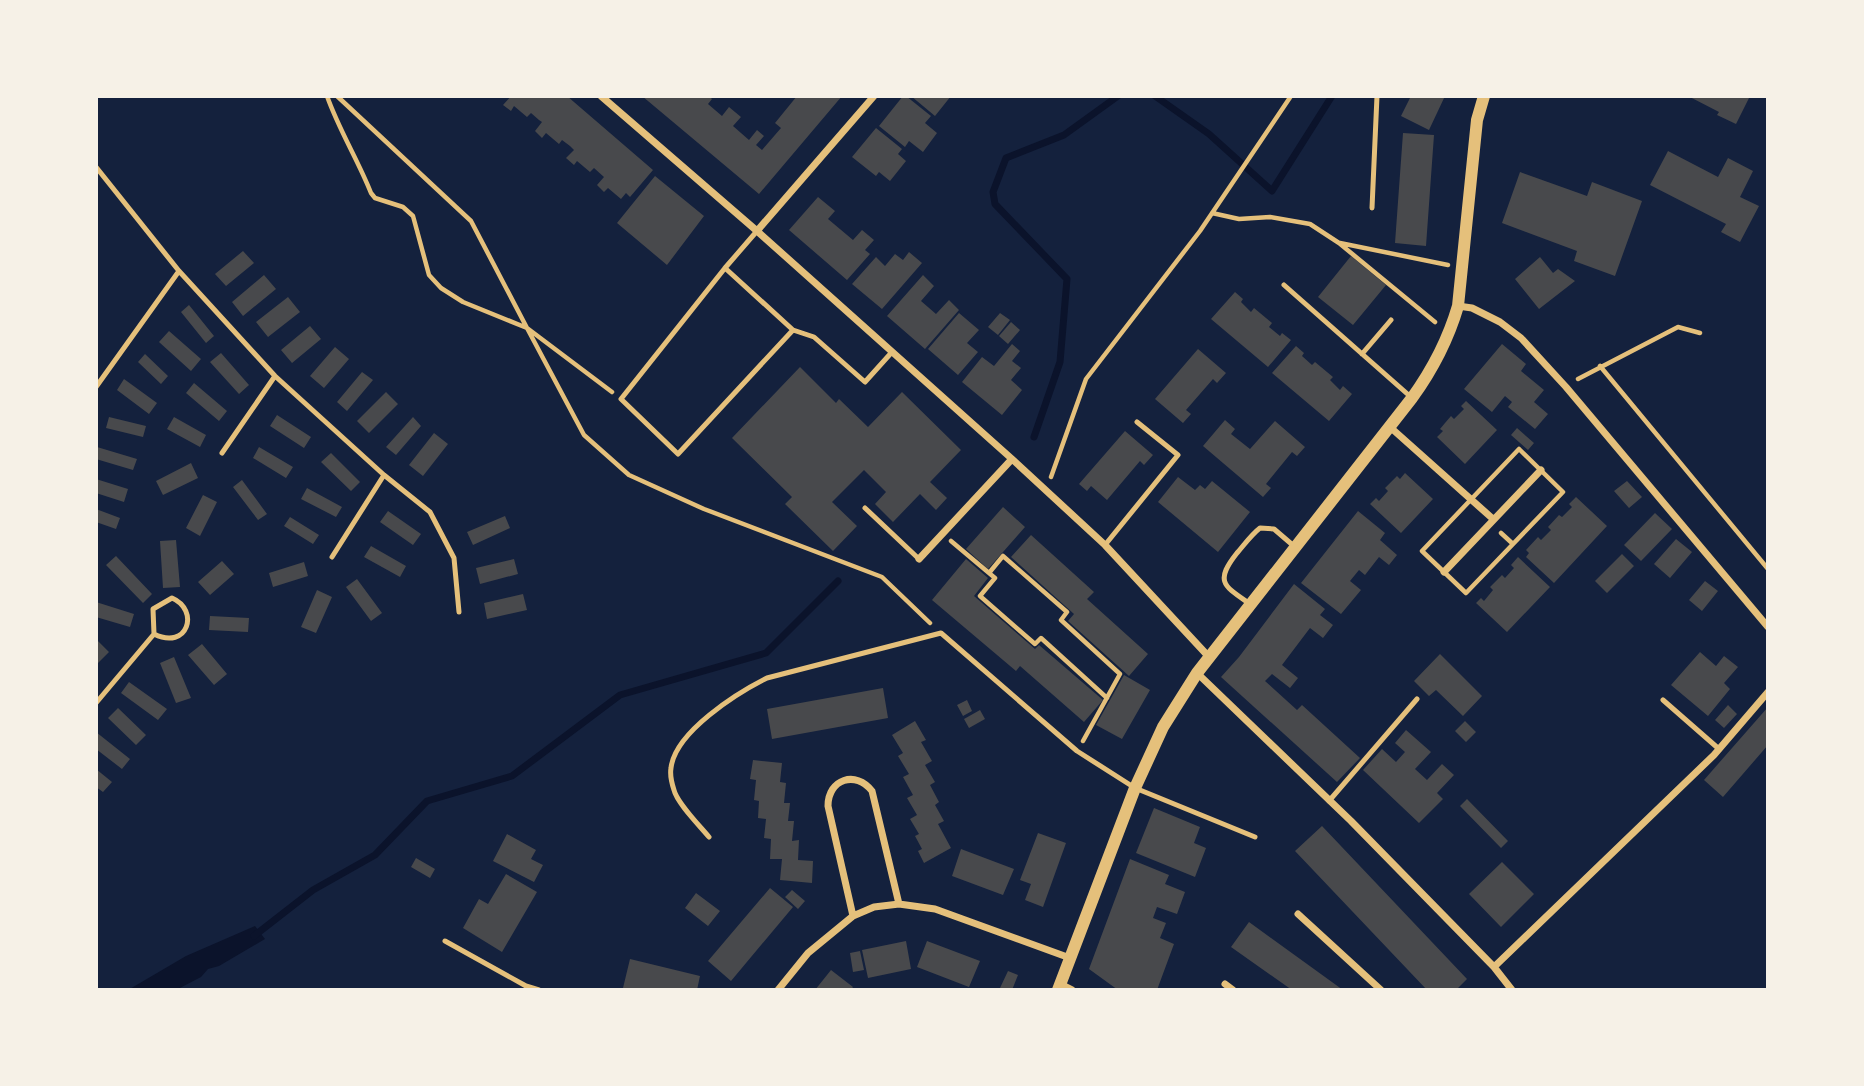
<svg xmlns="http://www.w3.org/2000/svg" width="1864" height="1086" font-family="Montserrat,sans-serif">
  <style>
    .water { fill: #0b132b }
    .lines { fill: none; stroke-linecap: round; stroke-linejoin: round }
    .stream { stroke: #0b132b; stroke-width: 7 }
    .building { fill: #48494c }
    .path { stroke: #e5c07b; stroke-width: 4.5 }
    .service { stroke: #e5c07b; stroke-width: 5 }
    .minor { stroke: #e5c07b; stroke-width: 7 }
    .tertiary { stroke: #e5c07b; stroke-width: 12 }
  </style>
  <rect width="100%" height="100%" fill="#14213d"/>
  <!-- water -->
  <path class="water" d="M255,926L265,939L219,966L208,969L201,977L176,990H128L186,956Z"/>
  <g class="lines">
    <!-- stream -->
    <path class="stream" d="M1155,96L1209,134L1272,191L1332,96
      M1034,437L1060,362L1067,279L995,204L993,192L1006,158L1064,135L1118,96
      M254,936L313,890L375,855L427,801L512,776L620,695L766,653L838,581"/>
  </g>
  <!-- building -->
  <path class="building" d="M511,96H567L653,170L630,197L626,193L621,199L608,188L604,192L597,185L604,177L594,168L590,172L577,161L574,165L566,158L574,150L570,146L562,140L559,144L546,133L542,138L535,131L542,122L539,120L531,113L527,117L514,106L511,111L503,105Z
    M642,96H709L712,99L708,104L722,116L729,107L741,117L733,126L749,140L757,130L764,136L756,145L762,150L781,128L775,123L797,96H842L759,194Z
    M903,96H906L931,116L925,123L937,133L923,152L909,141L905,147L879,126Z
    M911,96H951L935,116Z
    M1411,96H1445L1429,130L1401,116Z
    M1688,96H1750L1736,124L1717,115L1719,112Z
    M876,128L902,149L898,154L906,161L890,181L879,172L876,176L852,157Z
    M1403,133L1434,135L1426,246L1395,243Z
    M1668,151L1718,177L1728,158L1753,171L1740,197L1759,206L1740,242L1721,232L1726,224L1650,185Z
    M1520,172L1587,196L1592,182L1642,201L1615,276L1574,261L1577,251L1502,223Z
    M655,176L704,216L667,265L617,223Z
    M818,197L835,211L828,219L853,240L862,230L874,240L865,250L870,254L847,280L789,230Z
    M243,251L254,263L226,286L215,274Z
    M909,252L922,263L882,309L852,284L876,257L885,266L895,254L903,260Z
    M1351,256L1386,285L1353,325L1318,297Z
    M1540,257L1553,273L1558,269L1575,281L1539,309L1515,279Z
    M264,275L276,289L243,316L232,302Z
    M923,275L934,286L921,301L936,314L949,300L959,310L925,349L887,316Z
    M1235,292L1243,299L1241,302L1251,312L1254,308L1272,323L1269,327L1280,336L1282,333L1291,340L1268,367L1211,319Z
    M288,297L300,312L268,337L256,322Z
    M189,305L214,336L206,343L181,312Z
    M959,313L979,330L967,343L978,352L958,375L928,349Z
    M1000,313L1010,320L998,335L988,327Z
    M1011,322L1020,330L1008,344L999,336Z
    M310,326L321,339L292,363L281,350Z
    M169,331L201,359L191,371L159,342Z
    M1012,344L1020,351L1012,361L1021,368L1011,380L1022,390L1002,415L962,382L982,357L994,366Z
    M1502,344L1526,364L1521,371L1544,390L1534,402L1548,414L1535,429L1508,407L1512,402L1505,396L1492,412L1464,389Z
    M1296,346L1304,353L1302,356L1312,365L1315,362L1333,377L1330,380L1340,390L1343,386L1352,394L1329,421L1272,373Z
    M335,347L349,359L324,388L310,376Z
    M1198,349L1226,373L1217,383L1213,379L1186,410L1191,414L1183,423L1155,399Z
    M221,353L249,385L239,394L210,362Z
    M145,354L168,376L161,384L138,362Z
    M800,367L836,403L839,399L868,427L902,392L961,450L930,482L947,498L936,510L920,494L893,522L875,504L886,492L864,470L832,502L857,526L833,551L785,504L792,497L732,438Z
    M362,372L373,380L347,411L337,402Z
    M124,379L157,403L149,414L117,390Z
    M194,383L227,411L219,421L186,393Z
    M386,392L398,404L369,433L357,421Z
    M1466,401L1497,430L1465,464L1437,437L1443,431L1440,429L1445,423L1451,416L1454,419L1464,409L1461,406Z
    M277,415L311,437L304,448L270,426Z
    M109,417L146,426L143,437L106,428Z
    M174,417L206,435L200,447L167,429Z
    M413,417L421,426L396,455L386,447Z
    M1225,420L1235,429L1231,434L1250,449L1275,421L1305,447L1297,456L1292,452L1266,484L1271,488L1263,497L1203,446Z
    M1517,428L1534,443L1528,450L1511,435Z
    M1125,431L1153,455L1144,465L1140,461L1107,500L1091,486L1087,491L1079,484Z
    M434,433L448,444L423,476L409,465Z
    M97,447L137,459L133,470L96,459Z
    M259,447L293,467L286,478L253,458Z
    M331,453L360,482L351,491L321,462Z
    M191,463L198,478L163,495L156,481Z
    M1405,473L1433,499L1401,533L1370,504L1376,498L1379,501L1388,491L1385,488L1397,476L1400,479Z
    M1178,477L1195,490L1200,485L1205,489L1212,481L1250,512L1218,552L1158,502Z
    M96,479L128,489L124,502L96,493Z
    M242,480L267,514L258,520L233,487Z
    M1627,481L1642,497L1629,508L1614,491Z
    M307,488L342,507L336,517L301,499Z
    M203,495L217,502L200,536L186,528Z
    M1576,497L1607,526L1554,583L1526,557L1529,553L1526,550L1538,537L1541,540L1551,530L1548,527L1559,515L1562,517L1572,507L1569,504Z
    M1003,507L1025,527L988,569L966,549Z
    M96,509L120,518L116,529L96,522Z
    M388,511L421,534L413,545L380,522Z
    M1358,511L1385,533L1380,540L1397,555L1389,565L1379,557L1365,575L1359,570L1350,581L1361,590L1341,614L1301,583Z
    M1655,513L1672,529L1641,561L1624,545Z
    M505,516L510,528L473,545L467,532Z
    M290,517L319,535L313,544L284,526Z
    M1031,535L1094,592L1087,599L1148,654L1129,676L1068,621L1074,614L1011,557Z
    M1676,539L1692,552L1670,578L1654,564Z
    M176,540L180,587L163,588L160,541Z
    M371,546L406,566L400,577L364,557Z
    M1622,554L1634,566L1607,593L1595,581Z
    M116,556L152,594L143,603L106,565Z
    M1518,557L1550,587L1507,632L1476,603L1481,598L1484,601L1493,590L1490,587L1502,575L1505,578L1514,568L1511,565Z
    M514,559L518,574L480,584L476,568Z
    M966,559L988,578L974,596L1035,649L1039,645L1103,700L1084,722L1020,666L1016,671L932,600Z
    M222,561L234,574L210,595L198,582Z
    M304,562L308,576L273,587L269,573Z
    M357,579L382,613L371,621L346,587Z
    M1705,581L1718,591L1702,611L1689,600Z
    M1294,584L1325,609L1320,615L1333,625L1323,638L1310,628L1282,665L1298,678L1290,688L1272,674L1265,681L1297,710L1302,705L1360,758L1337,782L1221,677L1239,657Z
    M317,590L332,597L316,633L301,627Z
    M523,594L527,610L487,619L484,603Z
    M96,602L134,614L130,627L96,617Z
    M210,616L249,618L248,632L209,630Z
    M96,639L109,652L98,663L96,661Z
    M202,644L227,674L214,685L188,655Z
    M1700,652L1716,666L1724,656L1738,667L1724,683L1730,689L1708,716L1671,685Z
    M1440,654L1482,696L1463,716L1436,690L1429,696L1414,681Z
    M174,657L191,698L176,703L160,663Z
    M1124,675L1150,690L1122,739L1096,725Z
    M129,682L167,709L158,720L121,693Z
    M883,688L888,718L772,739L767,709Z
    M967,700L972,711L963,716L957,705Z
    M1728,705L1737,714L1724,728L1715,720Z
    M1768,707V745L1723,797L1704,780Z
    M118,708L146,735L136,745L108,718Z
    M980,710L985,719L969,728L964,719Z
    M915,721L926,740L921,742L932,761L925,765L935,782L930,785L939,802L935,805L944,821L938,824L951,848L924,863L918,851L922,849L915,836L919,834L910,819L917,815L907,798L913,795L903,777L909,774L898,756L903,753L892,735Z
    M1465,721L1476,732L1466,742L1455,731Z
    M1406,730L1431,752L1415,769L1427,780L1442,764L1454,775L1437,793L1443,799L1419,823L1363,770L1382,749L1396,762L1405,752L1395,743Z
    M96,732L130,759L122,769L96,749Z
    M753,760L782,763L780,782L786,783L784,803H790L788,821H794L792,841L799,840L798,860L813,861L812,883L780,880L782,859H770L771,839L764,838L766,819L758,818L759,801L754,800L756,780L750,779Z
    M96,769L112,782L103,792L96,787Z
    M1467,799L1508,841L1501,848L1460,806Z
    M1154,808L1200,827L1194,843L1206,848L1195,877L1136,853Z
    M1322,826L1467,979L1456,990H1427L1295,851Z
    M1038,833L1066,843L1043,907L1025,900L1031,884L1020,880Z
    M507,834L536,850L531,859L543,865L534,882L493,861Z
    M961,849L1014,869L1003,895L952,876Z
    M416,858L435,869L430,878L411,867Z
    M1130,859L1169,875L1165,884L1185,892L1177,914L1157,907L1153,918L1166,923L1160,938L1174,944L1157,990H1118L1089,969Z
    M1502,862L1534,894L1501,927L1469,894Z
    M506,874L537,892L502,952L463,928L479,899L488,904Z
    M770,888L793,907L731,981L708,961Z
    M792,890L805,901L798,909L785,897Z
    M696,893L720,911L708,926L685,908Z
    M1249,922L1343,990H1292L1231,947Z
    M906,941L911,969L868,978L862,950Z
    M927,941L980,961L969,987L917,967Z
    M860,951L864,970L853,972L850,953Z
    M630,959L700,976L697,990L623,988Z
    M831,970L853,987L851,990H815Z
    M1008,971L1018,975L1012,990H1003L1000,988Z"/>
  <g class="lines">
    <!-- path -->
    <path class="path" d="M327,96C339,130 358,160 371,193L375,198L403,207L413,216L429,275L441,288L463,302L527,328L584,435L629,475L704,509L882,577L930,623
      M337,96L471,221L527,328L612,392
      M1212,213L1239,219L1270,217L1310,224L1339,243L1435,322
      M1340,243L1448,265
      M1600,366L1768,569
      M1578,379L1678,327L1700,333
      M1519,449L1563,492L1466,593L1422,551Z
      M1051,477L1086,379L1200,231L1291,96
      M1501,533L1513,544
      M951,541L989,573L1003,556L1067,612L1061,620L1120,674L1083,741
      M989,573L995,578L980,596L1035,644L1041,638L1107,698"/>
    <!-- service -->
    <path class="service" d="M96,167L179,271L275,376L384,475L430,512L454,558L459,612
      M1372,208L1377,96
      M757,231L725,268L621,399L678,454L793,330
      M725,268L793,330L814,337L865,382L892,352
      M1284,285L1412,398
      M1362,354L1391,320
      M96,387L179,271
      M222,453L275,376
      M865,508L919,559
      M1105,545L1178,455L1137,422
      M332,557L384,475
      M1250,604C1224,586 1214,582 1237,553C1244,545 1251,535 1260,528L1274,529L1295,547
      M1663,700L1719,749
      M96,703L154,634L153,609L172,598C200,610 188,651 154,634
      M1329,801L1417,699
      M709,837C700,826 677,803 674,790C672,784 670,774 671,768C675,732 737,693 767,678L941,633L1077,751L1135,788L1255,837
      M445,941L526,986L539,990"/>
    <!-- minor -->
    <path class="minor" d="M601,96L757,231L1012,459L1105,545L1209,657
      M757,231L874,96
      M1458,306L1472,308L1500,322L1521,338L1566,387L1768,627
      M1390,427L1493,519
      M919,559L1012,459
      M1444,572L1541,470
      M1197,673L1351,821L1494,967L1512,990
      M1298,914L1381,990
      M853,916L828,806C828,779 856,770 872,791L899,904
      M1494,967L1714,755L1768,692
      M1060,984L1072,990
      M1225,984L1233,990
      M778,990L808,953L853,916L874,907L899,904L935,909L1070,958"/>
    <!-- tertiary -->
    <path class="tertiary" d="M1058,990L1135,788L1163,727L1197,673L1412,398C1433,369 1448,340 1458,306L1477,120L1484,96"/>
  </g>
  <!-- border -->
  <rect width="1864" height="1086" fill="none" stroke="#f6f1e7" stroke-width="196"/>
</svg>
